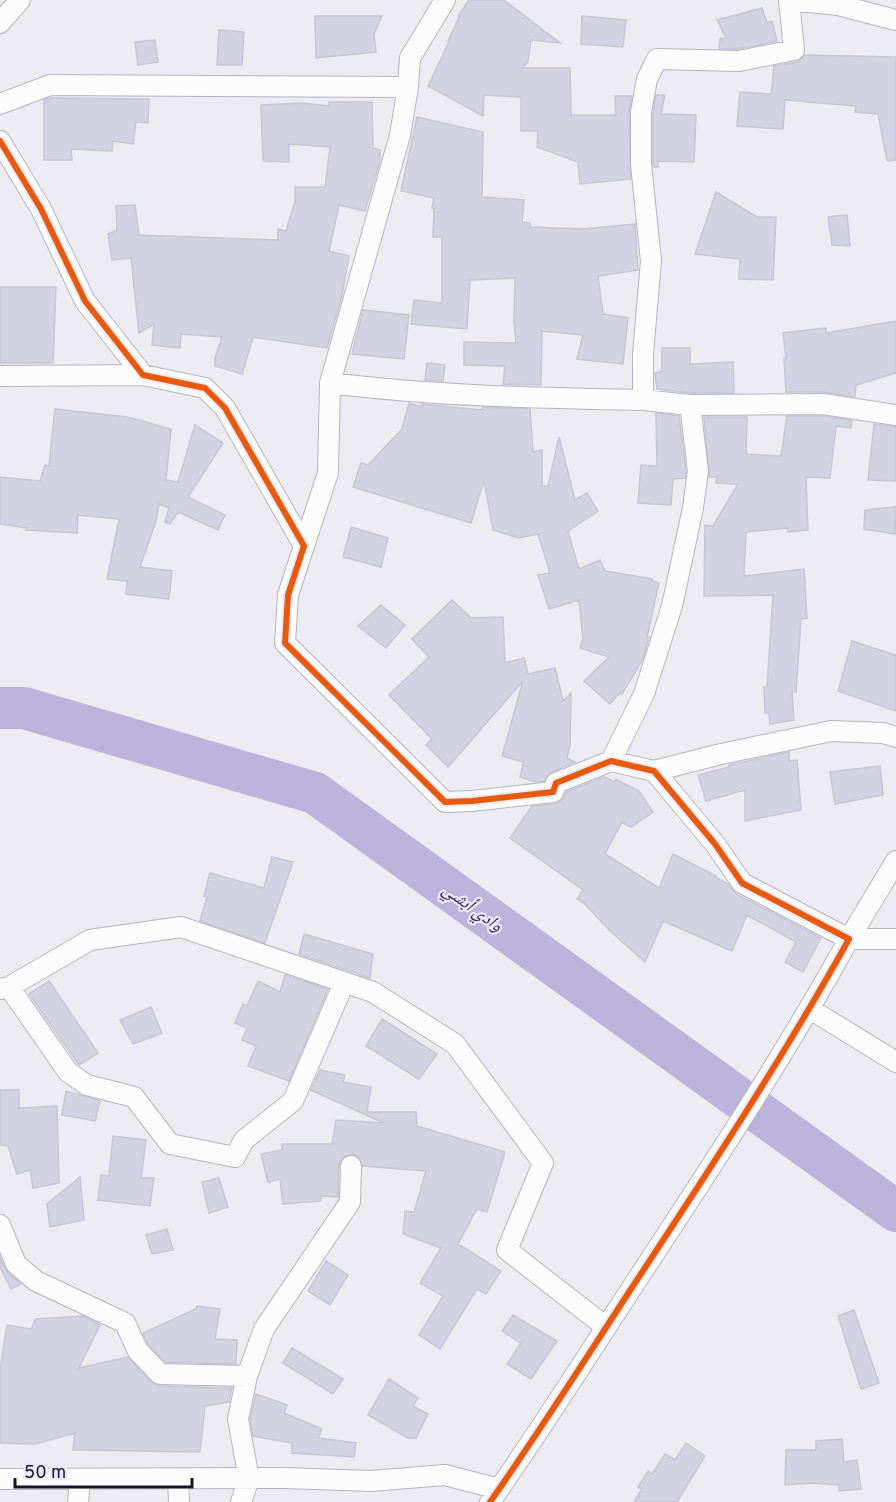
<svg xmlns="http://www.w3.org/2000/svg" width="896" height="1502" font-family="Overpass,'Noto Naskh Arabic',sans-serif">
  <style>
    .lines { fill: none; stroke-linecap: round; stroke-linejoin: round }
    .river { stroke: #bcb2dc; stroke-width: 42 }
    .building { fill: #d1d3e2; stroke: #c4c6d4; stroke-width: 1.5 }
    .street-casing { stroke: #b6b3c0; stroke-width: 22 }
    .street { stroke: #fcfcfd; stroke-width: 20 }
    .cycleway-casing { stroke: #ebe8f5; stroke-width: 10 }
    .cycleway { stroke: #e8590c; stroke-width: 6 }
    .labels { text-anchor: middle; stroke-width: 4.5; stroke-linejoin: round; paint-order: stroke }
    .water-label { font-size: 18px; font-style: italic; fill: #351e60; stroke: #ebe8f5 }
  </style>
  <rect width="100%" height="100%" fill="#ecebf2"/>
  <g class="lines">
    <!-- river -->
    <path class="river" d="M0,708H24L315,793L896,1211"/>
  </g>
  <!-- building -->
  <path class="building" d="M469,0H504L560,43L531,40L528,62L522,68H570L571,115H616L615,96H632L629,112L631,179L580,184L578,162L537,147L538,131H521V97L484,95L483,116L428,86L449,42L448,41L459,17L458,16Z
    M762,8L767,23L772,21L777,41L738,49H719L720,39L726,38L717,20Z
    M315,16H382L374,34L376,52L316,58Z
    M582,16L626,20L623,47L581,44Z
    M219,30L244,32L242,65H217Z
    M155,40L158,62L138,65L135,42Z
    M805,55L896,57V160L887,161L878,114L855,112L856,106L785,100L783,129L737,126L740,92L771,94L774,66L797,62Z
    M656,95H665L661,114L696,115L694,162L658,161V167H653V113Z
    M50,98L149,99L148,123L136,122L133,144L113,141L112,151L71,149L72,160H44V100Z
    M329,102H372L373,148L380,150V161L365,211L339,205L329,251L349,256L342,295L327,348L253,337L242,374L215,366V358L222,337L181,334L180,348L152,345L154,324L139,333L131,258L112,260L108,234L117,230L116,206L135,205L139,235L278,240V229L286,231L295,202V187H325L330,147L289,144V162L263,161L261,105L302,103L329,106Z
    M417,117L483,132L482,197L524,200L522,222L530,223V227L583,229L635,224L638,270L598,276L603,314L628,318L623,364L577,359L583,335L542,331L541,385L503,384L505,366L464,365V342L516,343L514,321L515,278L470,280L467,329L411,324L414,300L442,303V237H433L434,209L432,208L434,198L401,191Z
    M716,192L757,217H776L773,280L739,279L740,259L695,254Z
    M847,215L850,246L832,245L828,217Z
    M0,287H56L53,363H0Z
    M363,310L409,315L404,359L352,354Z
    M896,321V373L856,385L855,397L823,392H786L784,358H786L783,333L826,328V333Z
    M662,348H690V364L733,362L734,393H691L657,389L655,373L662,371Z
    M427,363L445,365L443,381L425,380Z
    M409,403L422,407V404L482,410L483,407L530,409L533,452L542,450V486H548L559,437L575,500L587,493L598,511L568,531L579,569L600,560L605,571L652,579V581L659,583L647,637H649L643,659L622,694L620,693L610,704L584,681L609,657L580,648L583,639L579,600L549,609L538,575L550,573L538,534L519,538L493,530L484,480L471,523L353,487L361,463L368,465L402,429Z
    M55,409L127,417L171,429L166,480L178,482L195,425L223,443L188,497L225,515L218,530L178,512L170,524L165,522L169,508L159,504L156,521L140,567L172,571L169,599L126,594L127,581L107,579L119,519L78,515L77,533L26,530V528L0,524V477L40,481L45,465L49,466Z
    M656,413L679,416L686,471L685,478L673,479L671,505L638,503L641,465L657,466Z
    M787,416H822L852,420L851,428L836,426L830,478L806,477L808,530L788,532L787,528L746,532L744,576L804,569L807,618L801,619L796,692H792L794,720L770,724L769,713H765L764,687H767L773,595L704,596L705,525L713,526L738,484L716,483L717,477H709L704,417H747L746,454L781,456Z
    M874,424L896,427V481L868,480Z
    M896,507L895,534L864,529L865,510Z
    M351,527L388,538L381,567L343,557Z
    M452,600L471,618L503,617L505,663L524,658L528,674L555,668L563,701L571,693L570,745L567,758L575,762L551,772L544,781L536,782L520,777L524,762L502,756L523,681L448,767L426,745L432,739L389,695L429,657L412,639Z
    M381,605L405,625L386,648L358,626Z
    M852,641L896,655V711L838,691Z
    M789,752V761L797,760L801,810L745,821V790L706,801L698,775L729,767V765Z
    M880,766L883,795L835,804L830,772Z
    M604,777L615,782L616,779L639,791L653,812L631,827L622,822L605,854L659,888L673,854L716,876L715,877L728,884L736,894L821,938L803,972L785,962L796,942L747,915L732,951L663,921L645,962L609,930L585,904L577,899L583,890L510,838L532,806L555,804L561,801L566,792Z
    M272,857L293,862L265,943L200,921L207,897L204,896L210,873L264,888Z
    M304,934L373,954L370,978L299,954Z
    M285,975L328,989L289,1081L248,1066L256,1046L242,1040L247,1028L235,1023L243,1004L247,1006L258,981L280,992Z
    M49,981L98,1053L79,1065L29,994Z
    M151,1007L162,1033L133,1044L120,1020Z
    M382,1019L437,1054L419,1079L366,1046Z
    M320,1070L345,1075L343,1082L371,1087L367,1112H416L417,1126L505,1152L487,1212L477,1209L458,1244L501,1271L486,1294L477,1289L440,1349L419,1335L443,1296L420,1283L441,1248L403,1234L405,1211L414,1212L426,1171L363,1166L358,1156L351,1154L341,1159L339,1165L338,1197L321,1196V1201L283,1204L280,1179L268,1182L261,1154L282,1150V1144H332L336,1120L384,1123L311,1090Z
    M0,1090H19V1108L57,1106L59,1183L33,1188L30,1170L17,1174L8,1146L0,1145Z
    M66,1091L100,1101L95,1121L62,1115Z
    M113,1136L146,1140L141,1178H154L150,1206L98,1200L101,1175L109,1176Z
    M80,1177L84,1220L50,1227L47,1204Z
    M219,1178L228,1207L209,1213L202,1182Z
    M167,1229L173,1250L152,1254L146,1235Z
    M0,1257L8,1273L21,1284L11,1289L0,1267Z
    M326,1261L348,1275L330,1305L308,1291Z
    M197,1306L220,1309L215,1339L237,1340L236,1364L165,1362L148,1344L143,1333L196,1309Z
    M854,1310L879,1383L861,1389L838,1316Z
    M513,1315L557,1341L531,1379L507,1364L521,1343L502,1331Z
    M83,1316L100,1325L79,1368L128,1357L151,1382L159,1386L232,1388L229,1402L205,1406L200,1452L73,1450L75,1433L35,1444L0,1443V1370L7,1325L31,1329L36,1319Z
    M292,1348L343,1379L333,1394L283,1363Z
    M389,1379L418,1398L413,1406L428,1414L416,1438H408L368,1415Z
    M256,1394L287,1405L284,1413L322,1429L318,1438L356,1443L354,1457L292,1453V1443L253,1436L250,1419Z
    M842,1439L844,1462L857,1460L861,1489L839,1491V1485L812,1483L785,1485L786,1450H816V1441Z
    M686,1443L705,1456L677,1502H634L642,1489L638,1487L648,1471L652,1474L665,1454L675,1460Z"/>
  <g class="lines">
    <!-- street casing -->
    <g class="street-casing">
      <path id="street" d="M789,0L838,5L896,20
        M0,23L20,0
        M0,104L50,85L408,87
        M0,141L41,209L85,301L143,375L205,388L225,408L304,546L288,595L285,643L445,802L472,801L553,792L556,783L611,761L654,771L715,844L742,883L849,939C783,1058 708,1172 633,1286C586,1358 540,1431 490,1502
        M0,376L143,375
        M330,383C434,396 538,398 643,400V354L651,261L641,164V112L647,79L657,59L739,61L794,50L789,0
        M690,405L823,404L896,415
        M304,546L328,473L330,383L400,135L408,87L410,58L445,0
        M611,761L644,694L672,606L693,508L698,471L690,405L643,400
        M654,771L721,754L831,731L883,733L896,737
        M849,939L896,861
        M849,939H896
        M9,987L68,1072L87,1085L134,1097L170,1144L235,1157L244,1140L293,1101L344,983
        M0,989L9,987L90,940L181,927L373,992L455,1044L543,1163L507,1250L606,1327
        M810,1009L896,1062
        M0,1225L16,1264L36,1281L125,1323L138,1351L160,1374L247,1376
        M0,1479L284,1478L371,1481L445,1475L499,1489
        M178,1479L179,1502
        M78,1502L80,1479
        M241,1502L249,1479L238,1419L247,1376L264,1329L350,1202L351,1166"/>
    </g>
    <!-- street -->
    <use href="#street" class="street"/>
    <!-- cycleway casing -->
    <g class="cycleway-casing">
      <path id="cycleway" d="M0,141L41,209L85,301L143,375L205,388L225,408L304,546L288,595L285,643L445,802L472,801L553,792L556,783L611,761L654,771L715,844L742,883L849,939C783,1058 708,1172 633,1286C586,1358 540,1431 490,1502"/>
    </g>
    <!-- cycleway -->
    <use href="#cycleway" class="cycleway"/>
  </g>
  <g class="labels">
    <!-- water labels -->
    <g class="water-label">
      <text transform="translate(473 907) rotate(36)" y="6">وادي أبشي</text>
    </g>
  </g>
  <!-- scale -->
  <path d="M15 1478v9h177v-9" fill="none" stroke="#181328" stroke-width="3"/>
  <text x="24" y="1478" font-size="18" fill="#181328" stroke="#ebe8f5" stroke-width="4.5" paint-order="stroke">50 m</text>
</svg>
